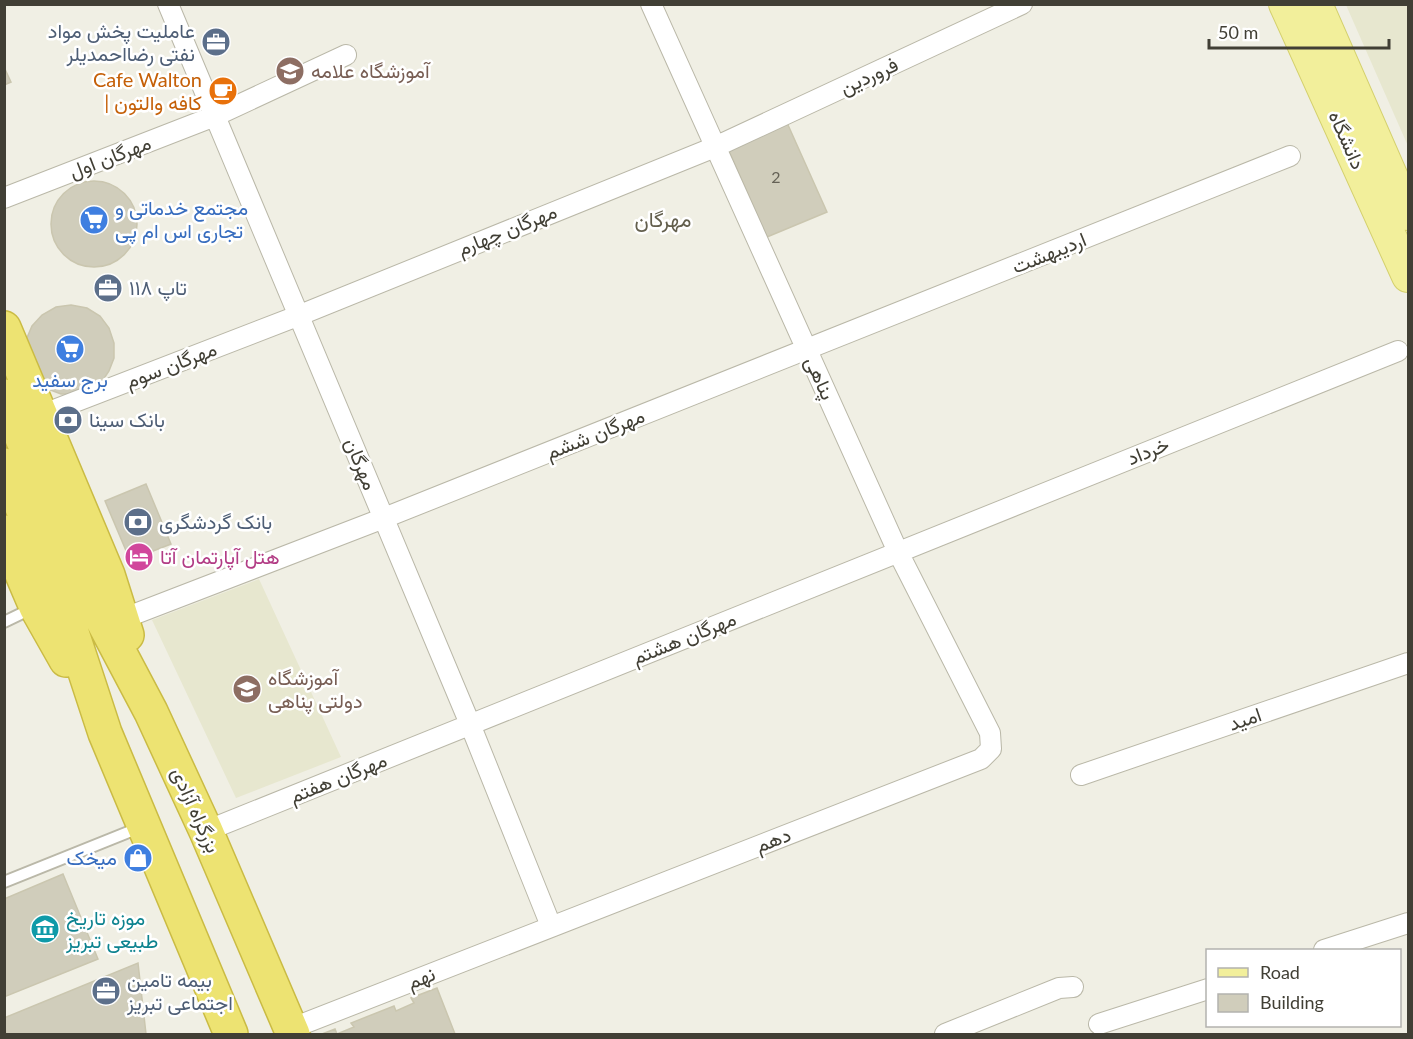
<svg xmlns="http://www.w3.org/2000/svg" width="1413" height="1039" font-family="Lato,Vazirmatn,sans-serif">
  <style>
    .education { fill: #e7e7cf }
    .building { fill: #d0cdbb; stroke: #cac6af; stroke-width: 1.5 }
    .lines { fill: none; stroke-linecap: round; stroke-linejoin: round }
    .lane-casing { stroke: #bab8a8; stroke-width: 14 }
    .street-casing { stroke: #bab8a8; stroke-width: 22 }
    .primary-casing { stroke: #d4d06d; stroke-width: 34 }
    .highway-casing { stroke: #cabb44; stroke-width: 36 }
    .lane { stroke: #fff; stroke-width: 10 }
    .street { stroke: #fff; stroke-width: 20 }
    .primary { stroke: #f2ef9b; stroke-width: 32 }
    .highway { stroke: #ede372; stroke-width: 33 }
    .labels { text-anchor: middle; stroke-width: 5; stroke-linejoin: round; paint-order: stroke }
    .number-label { font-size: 16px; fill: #656256 }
    .service-label { font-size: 20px; fill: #4e5e75; stroke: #fff; text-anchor: start }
    .education-label { font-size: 20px; fill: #785e54; stroke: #fff; text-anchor: start }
    .street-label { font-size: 20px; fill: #413f35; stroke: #fff }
    .food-label { font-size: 20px; fill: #c56008; stroke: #fff; text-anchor: end }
    .shop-label { font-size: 20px; fill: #366cbe; stroke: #fff; text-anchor: start }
    .hotel-label { font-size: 20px; fill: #b23c85; stroke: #fff; text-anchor: start }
    .culture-label { font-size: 20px; fill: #0d838f; stroke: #fff; text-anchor: start }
    .neighbourhood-label { font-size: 21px; fill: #635f4d; stroke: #fff }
  </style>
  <rect width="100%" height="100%" fill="#f0efe4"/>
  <!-- education -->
  <path class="education" d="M1346,5H1408V146Z
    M259,579L341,757L236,798L152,620Z"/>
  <!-- building -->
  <path class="building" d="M4,67L11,82L4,85Z
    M784,116L827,212L767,237L725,142Z
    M51 224a43 43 0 1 1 86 0a43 43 0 1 1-86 0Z
    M71,305L87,308L100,316L109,328L114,343V358L109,371L101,383L75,394H61L48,389L37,381L26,340L32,326L42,315L56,307Z
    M146,484L171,544L130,560L105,501Z
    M63,874L98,959L4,997V899Z
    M138,963L146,1034H6L4,1018Z
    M437,988L455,1034H322L335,1029L337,1034L354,1027L351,1023L394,1006L396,1011L414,1003L411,998Z"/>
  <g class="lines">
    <!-- lane casing -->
    <g class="lane-casing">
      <path id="lane" d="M4,622L33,608
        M4,882L141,827"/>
    </g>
    <!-- street casing -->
    <g class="street-casing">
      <path id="street" d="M168,4L470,724L551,926
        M4,198L215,116L346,55
        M41,415L300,315L715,147L1022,4
        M122,619L384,518L1290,156
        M1081,775L1408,663
        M206,831L1398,351
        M1324,950L1408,923
        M1099,1024L1208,989
        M290,1029L981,759L991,749L990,733L898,552L651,4
        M945,1034L1059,988L1073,987"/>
    </g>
    <!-- primary casing -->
    <g class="primary-casing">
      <path id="primary" d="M1285,4L1408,276
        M1316,4L1408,214"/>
    </g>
    <!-- highway casing -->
    <g class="highway-casing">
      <path id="highway" d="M4,328L108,575L127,635
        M4,396L87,591L151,712L206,831L293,1034
        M4,465L62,602L105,733L231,1034
        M4,532L36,607L66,660"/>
    </g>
    <!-- lane -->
    <use href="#lane" class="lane"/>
    <!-- street -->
    <use href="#street" class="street"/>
    <!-- primary -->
    <use href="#primary" class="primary"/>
    <!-- highway -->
    <use href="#highway" class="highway"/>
  </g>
  <!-- icons -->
  <defs>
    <g id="office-disc" transform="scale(1.5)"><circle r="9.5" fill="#5c6f8a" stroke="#fff"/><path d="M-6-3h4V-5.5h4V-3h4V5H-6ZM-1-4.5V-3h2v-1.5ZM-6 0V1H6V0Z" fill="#fff"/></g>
    <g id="school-disc" transform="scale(1.5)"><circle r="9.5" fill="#8d6e63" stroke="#fff"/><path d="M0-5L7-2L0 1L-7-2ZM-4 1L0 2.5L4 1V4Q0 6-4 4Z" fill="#fff"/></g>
    <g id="cafe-disc" transform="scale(1.5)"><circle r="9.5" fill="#e8710a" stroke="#fff"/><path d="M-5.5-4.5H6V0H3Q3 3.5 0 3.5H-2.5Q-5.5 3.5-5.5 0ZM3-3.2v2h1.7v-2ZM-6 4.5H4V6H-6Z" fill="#fff"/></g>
    <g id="supermarket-disc" transform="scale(1.5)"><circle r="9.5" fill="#3f7fe0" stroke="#fff"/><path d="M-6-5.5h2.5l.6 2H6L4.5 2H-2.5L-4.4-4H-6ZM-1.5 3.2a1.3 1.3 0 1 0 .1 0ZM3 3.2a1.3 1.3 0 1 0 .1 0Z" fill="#fff"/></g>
    <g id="bank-disc" transform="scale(1.5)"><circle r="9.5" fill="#5c6f8a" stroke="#fff"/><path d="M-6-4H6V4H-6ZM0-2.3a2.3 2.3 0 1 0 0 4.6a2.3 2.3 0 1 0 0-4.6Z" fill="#fff"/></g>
    <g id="hotel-disc" transform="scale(1.5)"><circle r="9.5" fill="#d1479c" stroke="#fff"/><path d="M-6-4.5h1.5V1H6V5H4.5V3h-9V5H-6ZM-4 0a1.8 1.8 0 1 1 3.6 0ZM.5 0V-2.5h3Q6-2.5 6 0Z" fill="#fff"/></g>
    <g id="shop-disc" transform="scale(1.5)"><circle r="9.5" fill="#3f7fe0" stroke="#fff"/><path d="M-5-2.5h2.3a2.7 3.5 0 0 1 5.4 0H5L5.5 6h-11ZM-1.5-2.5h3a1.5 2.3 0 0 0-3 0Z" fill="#fff"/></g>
    <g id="museum-disc" transform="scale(1.5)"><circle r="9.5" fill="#0f9aa8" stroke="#fff"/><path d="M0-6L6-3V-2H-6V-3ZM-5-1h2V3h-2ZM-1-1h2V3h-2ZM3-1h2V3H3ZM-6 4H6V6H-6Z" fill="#fff"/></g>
  </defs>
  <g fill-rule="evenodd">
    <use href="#office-disc" x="216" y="42"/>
    <use href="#school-disc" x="290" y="71"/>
    <use href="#cafe-disc" x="223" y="91"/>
    <use href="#supermarket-disc" x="94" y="220"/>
    <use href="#office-disc" x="108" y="288"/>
    <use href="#supermarket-disc" x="70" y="349"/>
    <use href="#bank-disc" x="68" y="420"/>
    <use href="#bank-disc" x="138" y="522"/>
    <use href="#hotel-disc" x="139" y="557"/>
    <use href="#school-disc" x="247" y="689"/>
    <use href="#shop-disc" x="138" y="858"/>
    <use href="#museum-disc" x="45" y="929"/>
    <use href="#office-disc" x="106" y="991"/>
  </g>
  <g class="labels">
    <!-- number labels -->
    <g class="number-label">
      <text x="776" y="183">2</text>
    </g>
    <!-- service labels -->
    <g class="service-label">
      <text x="195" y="38" text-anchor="end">عاملیت پخش مواد<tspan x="195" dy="23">نفتی رضااحمدیلر</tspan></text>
      <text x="129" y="295">تاپ ۱۱۸</text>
      <text x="89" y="427">بانک سینا</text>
      <text x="159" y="529">بانک گردشگری</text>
      <text x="127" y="987">بیمه تامین<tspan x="127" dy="23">اجتماعی تبریز</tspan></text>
    </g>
    <!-- education labels -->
    <g class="education-label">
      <text x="311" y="78">آموزشگاه علامه</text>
      <text x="268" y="685">آموزشگاه<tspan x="268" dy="23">دولتی پناهی</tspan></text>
    </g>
    <!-- street labels -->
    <g class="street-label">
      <text transform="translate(869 76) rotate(-25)" y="7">فروردین</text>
      <text transform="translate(1347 140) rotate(66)" y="7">دانشگاه</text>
      <text transform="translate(110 157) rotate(-21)" y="7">مهرگان اول</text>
      <text transform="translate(507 230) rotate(-22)" y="7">مهرگان چهارم</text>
      <text transform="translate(1049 253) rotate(-22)" y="7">اردیبهشت</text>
      <text transform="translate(171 365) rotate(-21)" y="7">مهرگان سوم</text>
      <text transform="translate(820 378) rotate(66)" y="7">پناهی</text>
      <text transform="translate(595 434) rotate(-22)" y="7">مهرگان ششم</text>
      <text transform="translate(1148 451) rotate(-22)" y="7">خرداد</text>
      <text transform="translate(361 464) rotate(68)" y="7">مهرگان</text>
      <text transform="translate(684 638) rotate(-22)" y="7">مهرگان هشتم</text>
      <text transform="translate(1245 719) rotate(-19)" y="7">امید</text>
      <text transform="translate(338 778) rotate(-22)" y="7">مهرگان هفتم</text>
      <text transform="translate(196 810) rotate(66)" y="7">بزرگراه آزادی</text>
      <text transform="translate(773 840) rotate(-21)" y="7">دهم</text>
      <text transform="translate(421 978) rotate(-22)" y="7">نهم</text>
    </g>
    <!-- food labels -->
    <g class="food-label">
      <text x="202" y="87">Cafe Walton<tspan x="202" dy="23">| کافه والتون</tspan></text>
    </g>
    <!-- shop labels -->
    <g class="shop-label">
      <text x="115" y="215">مجتمع خدماتی و<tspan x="115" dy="23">تجاری اس ام پی</tspan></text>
      <text x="70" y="387" text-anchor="middle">برج سفید</text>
      <text x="117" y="865" text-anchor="end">میخک</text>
    </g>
    <!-- hotel labels -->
    <g class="hotel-label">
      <text x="160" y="564">هتل آپارتمان آتا</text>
    </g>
    <!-- culture labels -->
    <g class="culture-label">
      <text x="66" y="925">موزه تاریخ<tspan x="66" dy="23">طبیعی تبریز</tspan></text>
    </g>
    <!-- neighbourhood labels -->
    <g class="neighbourhood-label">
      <text x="663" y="227">مهرگان</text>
    </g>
  </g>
  <!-- border -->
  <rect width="1413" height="1039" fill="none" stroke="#413f35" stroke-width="12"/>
  <!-- legend -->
  <rect x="1206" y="949" width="195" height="78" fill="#ffffff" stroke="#b3b2ae" stroke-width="1.5"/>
  <rect x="1218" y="968" width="30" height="9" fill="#f2ef9b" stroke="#b3b2ae" stroke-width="1.5"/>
  <text x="1260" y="979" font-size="18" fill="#413f35">Road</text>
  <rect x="1218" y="994" width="30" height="18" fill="#d0cdbb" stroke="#b3b2ae" stroke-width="1.5"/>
  <text x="1260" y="1009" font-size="18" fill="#413f35">Building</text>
  <!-- scale -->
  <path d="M1209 39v9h180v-9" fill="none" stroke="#413f35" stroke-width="3"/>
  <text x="1218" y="39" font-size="18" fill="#413f35" stroke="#ffffff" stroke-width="4.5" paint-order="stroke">50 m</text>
</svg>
